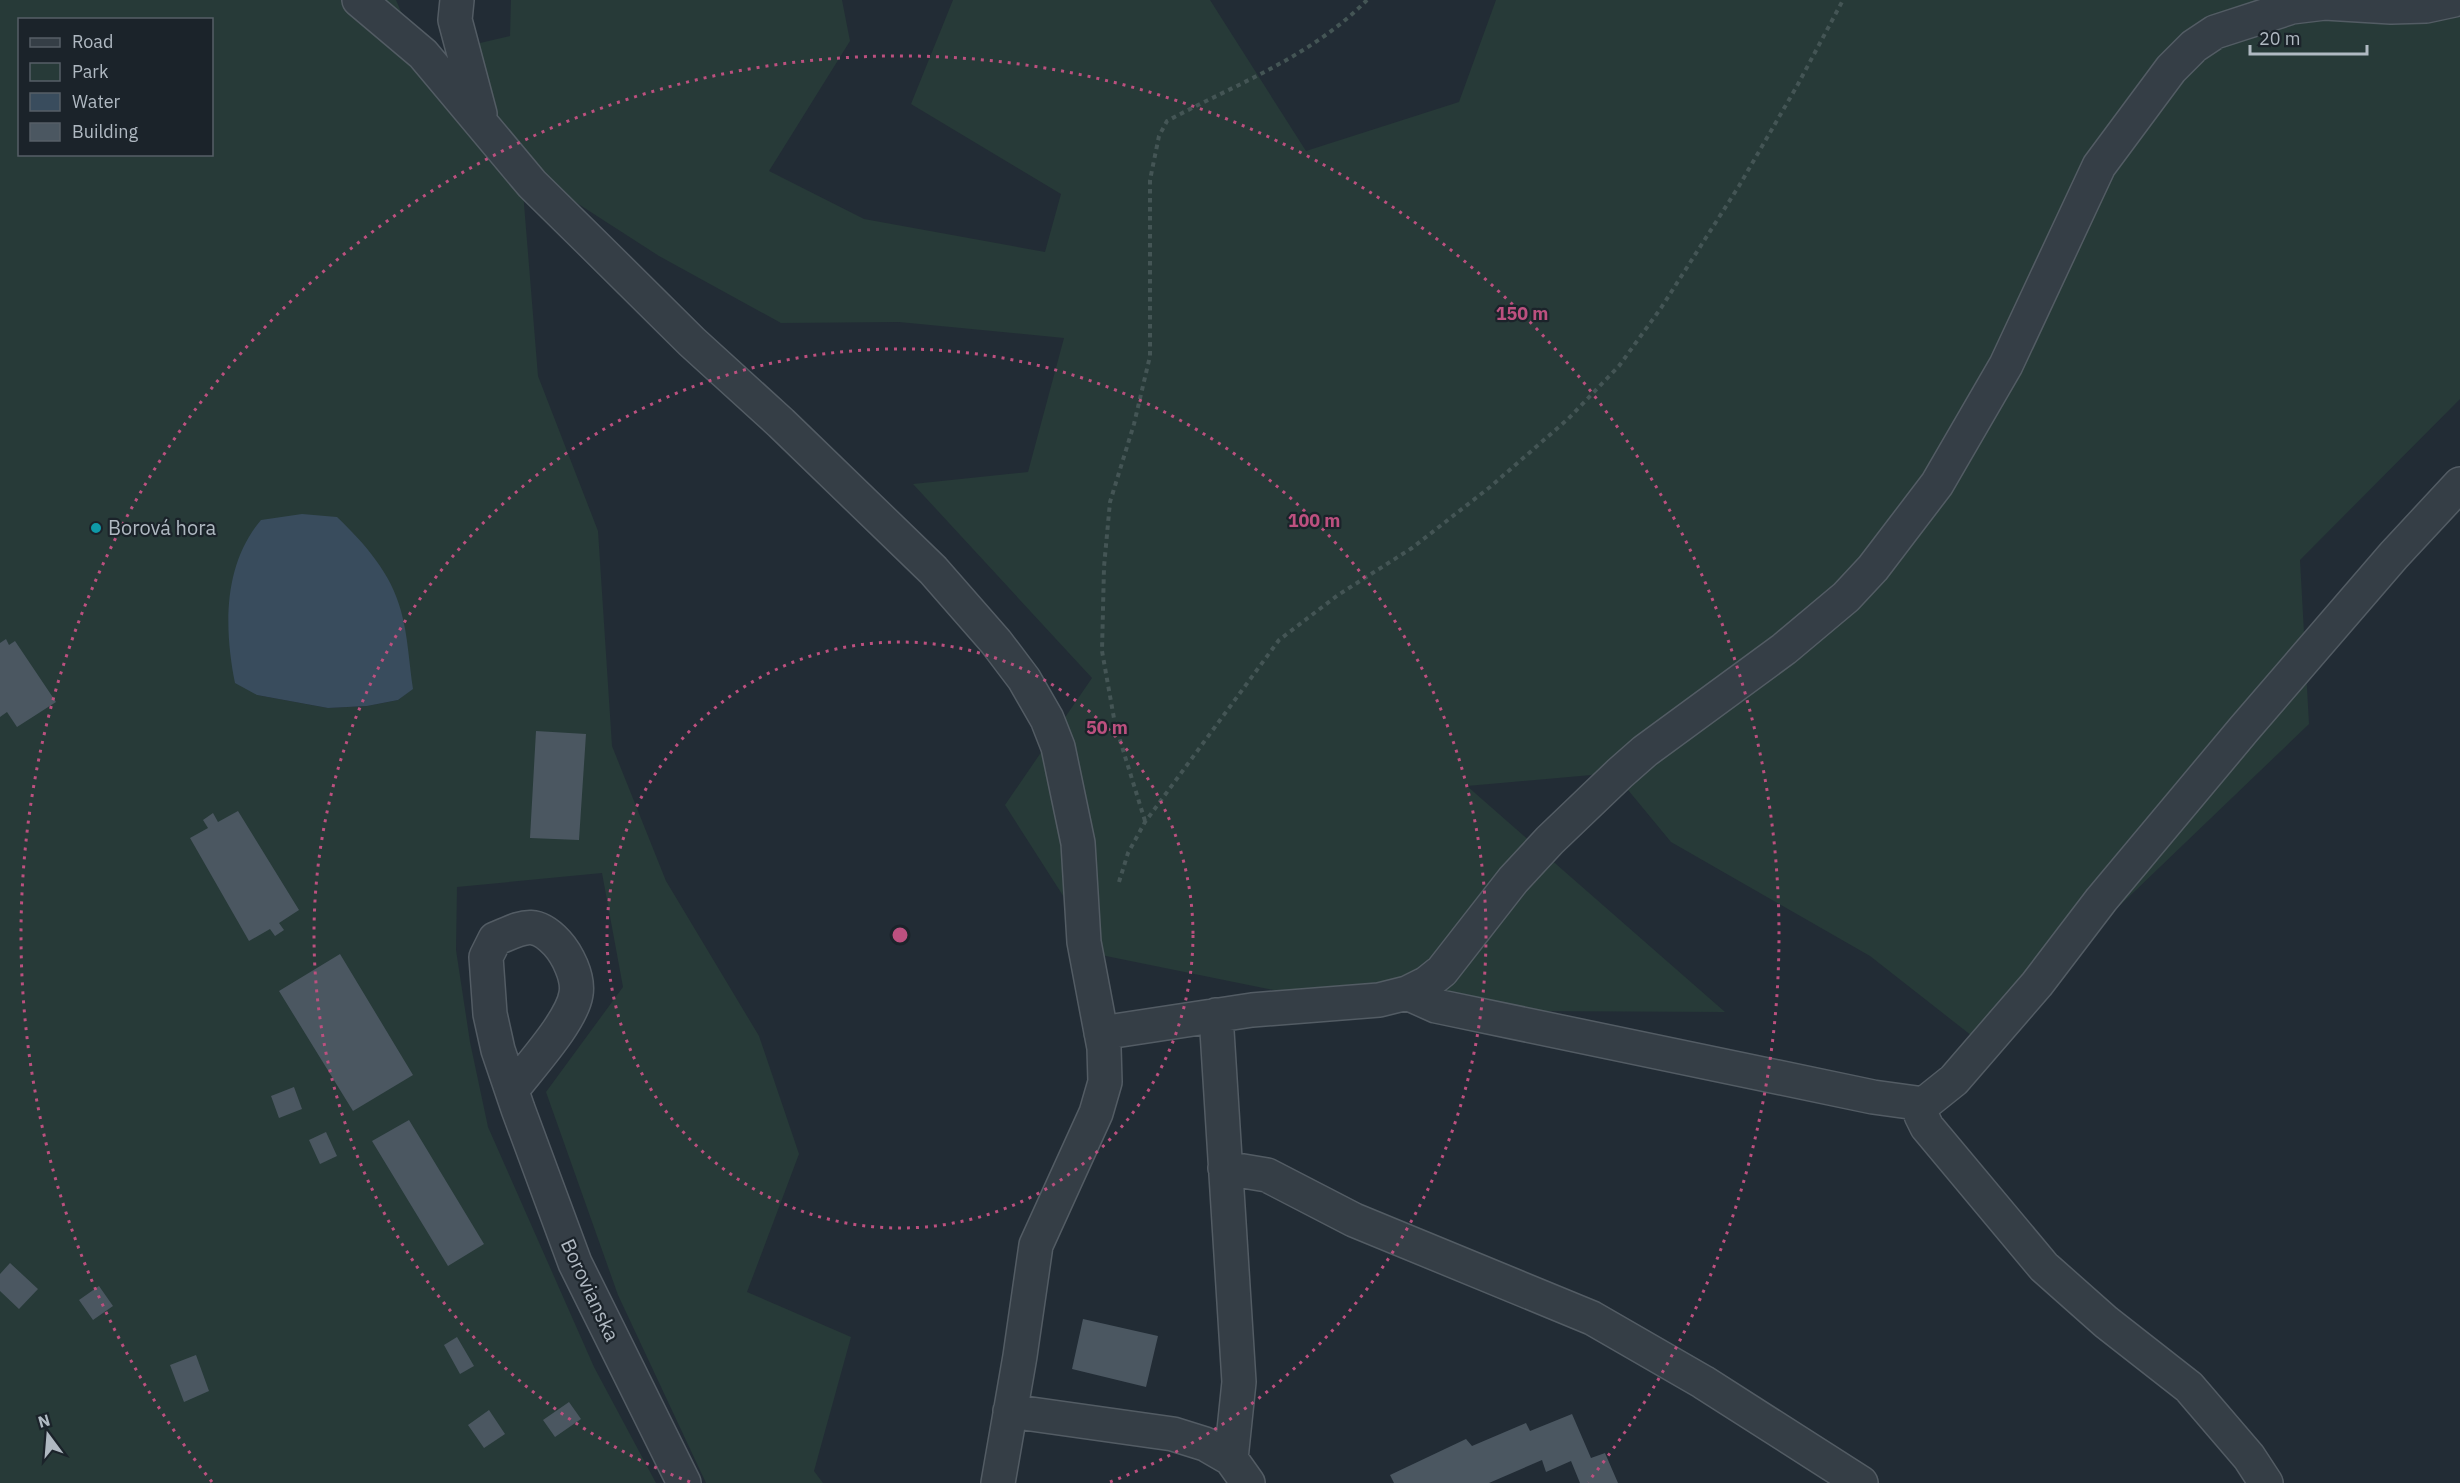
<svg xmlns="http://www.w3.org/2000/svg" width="2460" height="1483" font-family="'IBM Plex Sans',sans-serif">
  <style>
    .green { fill: #273a38; fill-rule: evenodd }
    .water { fill: #394c5d }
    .building { fill: #4b5761 }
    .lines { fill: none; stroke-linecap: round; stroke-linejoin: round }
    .minor-casing { stroke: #535c64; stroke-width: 36 }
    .path { stroke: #455; stroke-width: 4; stroke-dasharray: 4.5 4.5; stroke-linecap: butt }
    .minor { stroke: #353e46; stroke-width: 33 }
    .ring { fill: none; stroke: #bc507f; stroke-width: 3; stroke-dasharray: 3 6 }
    .culture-dot { fill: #0f9aa8; stroke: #1b232a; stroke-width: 2 }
    .labels { text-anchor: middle; stroke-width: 4.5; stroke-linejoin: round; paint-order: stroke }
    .poi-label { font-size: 20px; fill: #b0b9c2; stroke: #1b232a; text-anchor: start }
    .street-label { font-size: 20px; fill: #b0b9c2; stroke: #1b232a }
    .centre { fill: #bc507f; stroke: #1b232a; stroke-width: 3 }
    .ring-label { font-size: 18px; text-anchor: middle; font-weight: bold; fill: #bc507f; stroke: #1b232a; stroke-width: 4.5; stroke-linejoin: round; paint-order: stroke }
  </style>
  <rect width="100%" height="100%" fill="#222c35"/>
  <!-- green -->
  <path class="green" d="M0,0H396L420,57L510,36L511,0H842L850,41L769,171L864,219L1045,252L1061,194L911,104L953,0H1210L1306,151L1459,102L1496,0H2460V399L2300,560L2309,724L2111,914L1995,1054L1870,956L1671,842L1614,773L1467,786L1725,1012L1521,1011L1318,999L1101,955L1005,805L1092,678L913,484L1028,472L1064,338L899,322L781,323L659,256L521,167L538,376L598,531L612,746L666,881L759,1036L799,1154L747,1292L851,1337L814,1471L823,1483H706L618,1295L546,1092L623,987L602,873L457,887L456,950L470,1042L488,1127L594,1367L656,1483H0ZM20,20H212V154H20ZM413,688L398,700L367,706L328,708L257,695Z"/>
  <!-- water -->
  <path class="water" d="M302,514L337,517C365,544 391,573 401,611C408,636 409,663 413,689L398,700L367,706L328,708L257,695L235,683C224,628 223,565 261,520Z"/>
  <!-- building -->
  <path class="building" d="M6,639L9,645L15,641L56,702L17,727L7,712L0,717V643Z
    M536,731L586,734L579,840L530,838Z
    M238,811L299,910L279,923L284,930L275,936L270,929L249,941L190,838L208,828L203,820L213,813L218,822Z
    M340,954L413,1075L353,1111L279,991Z
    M294,1087L302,1109L279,1118L271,1096Z
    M409,1120L484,1244L448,1266L372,1141Z
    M326,1132L337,1156L320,1164L309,1140Z
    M10,1263L38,1289L19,1309L0,1291V1274Z
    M99,1286L113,1306L93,1320L79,1300Z
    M1083,1319L1158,1336L1146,1387L1072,1369Z
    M457,1337L474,1366L460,1374L444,1345Z
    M196,1355L209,1391L184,1402L170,1365Z
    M569,1402L581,1419L555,1437L543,1420Z
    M489,1410L505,1434L484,1448L468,1425Z
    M1572,1414L1591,1458L1605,1453L1618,1483H1580L1571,1461L1546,1472L1542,1460L1489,1483H1394L1390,1475L1466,1439L1472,1446L1526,1423L1530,1431Z"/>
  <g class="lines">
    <!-- minor casing -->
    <g class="minor-casing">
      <path id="minor" d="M359,0L423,54L532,184L592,243L692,342L781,423L933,570L996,642L1024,679L1047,719L1058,747L1078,843L1084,942L1104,1048L1105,1082L1096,1113L1036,1245L1020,1356L998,1483
        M457,0L455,20L480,114
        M1407,993L1436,1006L1873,1097L1924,1104
        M1216,1015L1239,1382L1231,1459
        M1101,1033L1252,1010L1379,1000L1407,993L1427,983L1442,971L1513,880L1550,840L1620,773L1645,751L1784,649L1846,597L1873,568L1937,484L2006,365L2099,166L2171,69L2194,46L2215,32L2292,7L2325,3L2391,7L2426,6L2454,0
        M512,1090C530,1066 572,1021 576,994C579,977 567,954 557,943C534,918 522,928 495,939L486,957L490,1014L498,1050L518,1109L575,1263L684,1483
        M1225,1168L1267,1175L1354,1220L1592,1318L1703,1382L1861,1483
        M1010,1411L1173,1434L1205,1444L1231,1459L1248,1483
        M2266,1483L2249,1457L2189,1387L2106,1322L2044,1267L1927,1127L1921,1115L1924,1104L1954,1080L2037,984L2101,900L2244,729L2394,555L2460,484"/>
    </g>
    <!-- path -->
    <path class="path" d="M1145,821L1115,724L1102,651L1104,567L1110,502L1134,424L1150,356V180L1159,136L1167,121C1236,84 1311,57 1367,0
      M1119,882L1128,853L1145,822L1279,640L1338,595L1412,548L1490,487L1568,419L1619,366L1661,308L1739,186L1797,86L1843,0"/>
    <!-- minor -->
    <use href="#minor" class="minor"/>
  </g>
  <!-- distance rings -->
  <g class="ring">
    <circle cx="900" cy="935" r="293"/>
    <path d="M690 1482A586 586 0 1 1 1110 1482"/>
    <path d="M212 1482A879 879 0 1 1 1588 1482"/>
  </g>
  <!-- markers -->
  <circle class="culture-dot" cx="96" cy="528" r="6"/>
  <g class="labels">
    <!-- poi labels -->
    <g class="poi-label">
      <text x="108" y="535">Borová hora</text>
    </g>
    <!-- street labels -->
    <g class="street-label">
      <text transform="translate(590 1290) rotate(65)" y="7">Borovianska</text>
    </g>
  </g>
  <circle cx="900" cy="935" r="9" class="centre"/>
  <g class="ring-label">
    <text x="1522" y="320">150 m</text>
    <text x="1314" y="527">100 m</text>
    <text x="1107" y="734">50 m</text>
  </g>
  <!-- legend -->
  <rect x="18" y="18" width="195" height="138" fill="#1b232a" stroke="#575f67" stroke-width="1.5"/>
  <rect x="30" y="38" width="30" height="9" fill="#353e46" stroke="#575f67" stroke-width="1.5"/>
  <text x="72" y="48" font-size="18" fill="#b0b9c2">Road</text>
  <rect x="30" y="63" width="30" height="18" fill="#273a38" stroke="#575f67" stroke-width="1.5"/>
  <text x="72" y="78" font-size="18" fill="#b0b9c2">Park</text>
  <rect x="30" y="93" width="30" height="18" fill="#394c5d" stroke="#575f67" stroke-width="1.5"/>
  <text x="72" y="108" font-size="18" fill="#b0b9c2">Water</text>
  <rect x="30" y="123" width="30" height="18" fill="#4b5761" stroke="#575f67" stroke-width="1.5"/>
  <text x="72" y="138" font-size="18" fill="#b0b9c2">Building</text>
  <!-- north arrow -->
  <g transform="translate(48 1435) rotate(344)" stroke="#1b232a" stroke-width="4.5" paint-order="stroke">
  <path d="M0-4.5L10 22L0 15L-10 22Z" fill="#b0b9c2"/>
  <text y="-9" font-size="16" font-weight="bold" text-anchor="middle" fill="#b0b9c2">N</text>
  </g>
  <!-- scale -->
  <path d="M2250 45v9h117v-9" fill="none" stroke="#b0b9c2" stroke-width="3"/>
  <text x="2259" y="45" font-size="18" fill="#b0b9c2" stroke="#1b232a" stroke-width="4.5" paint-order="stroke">20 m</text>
</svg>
